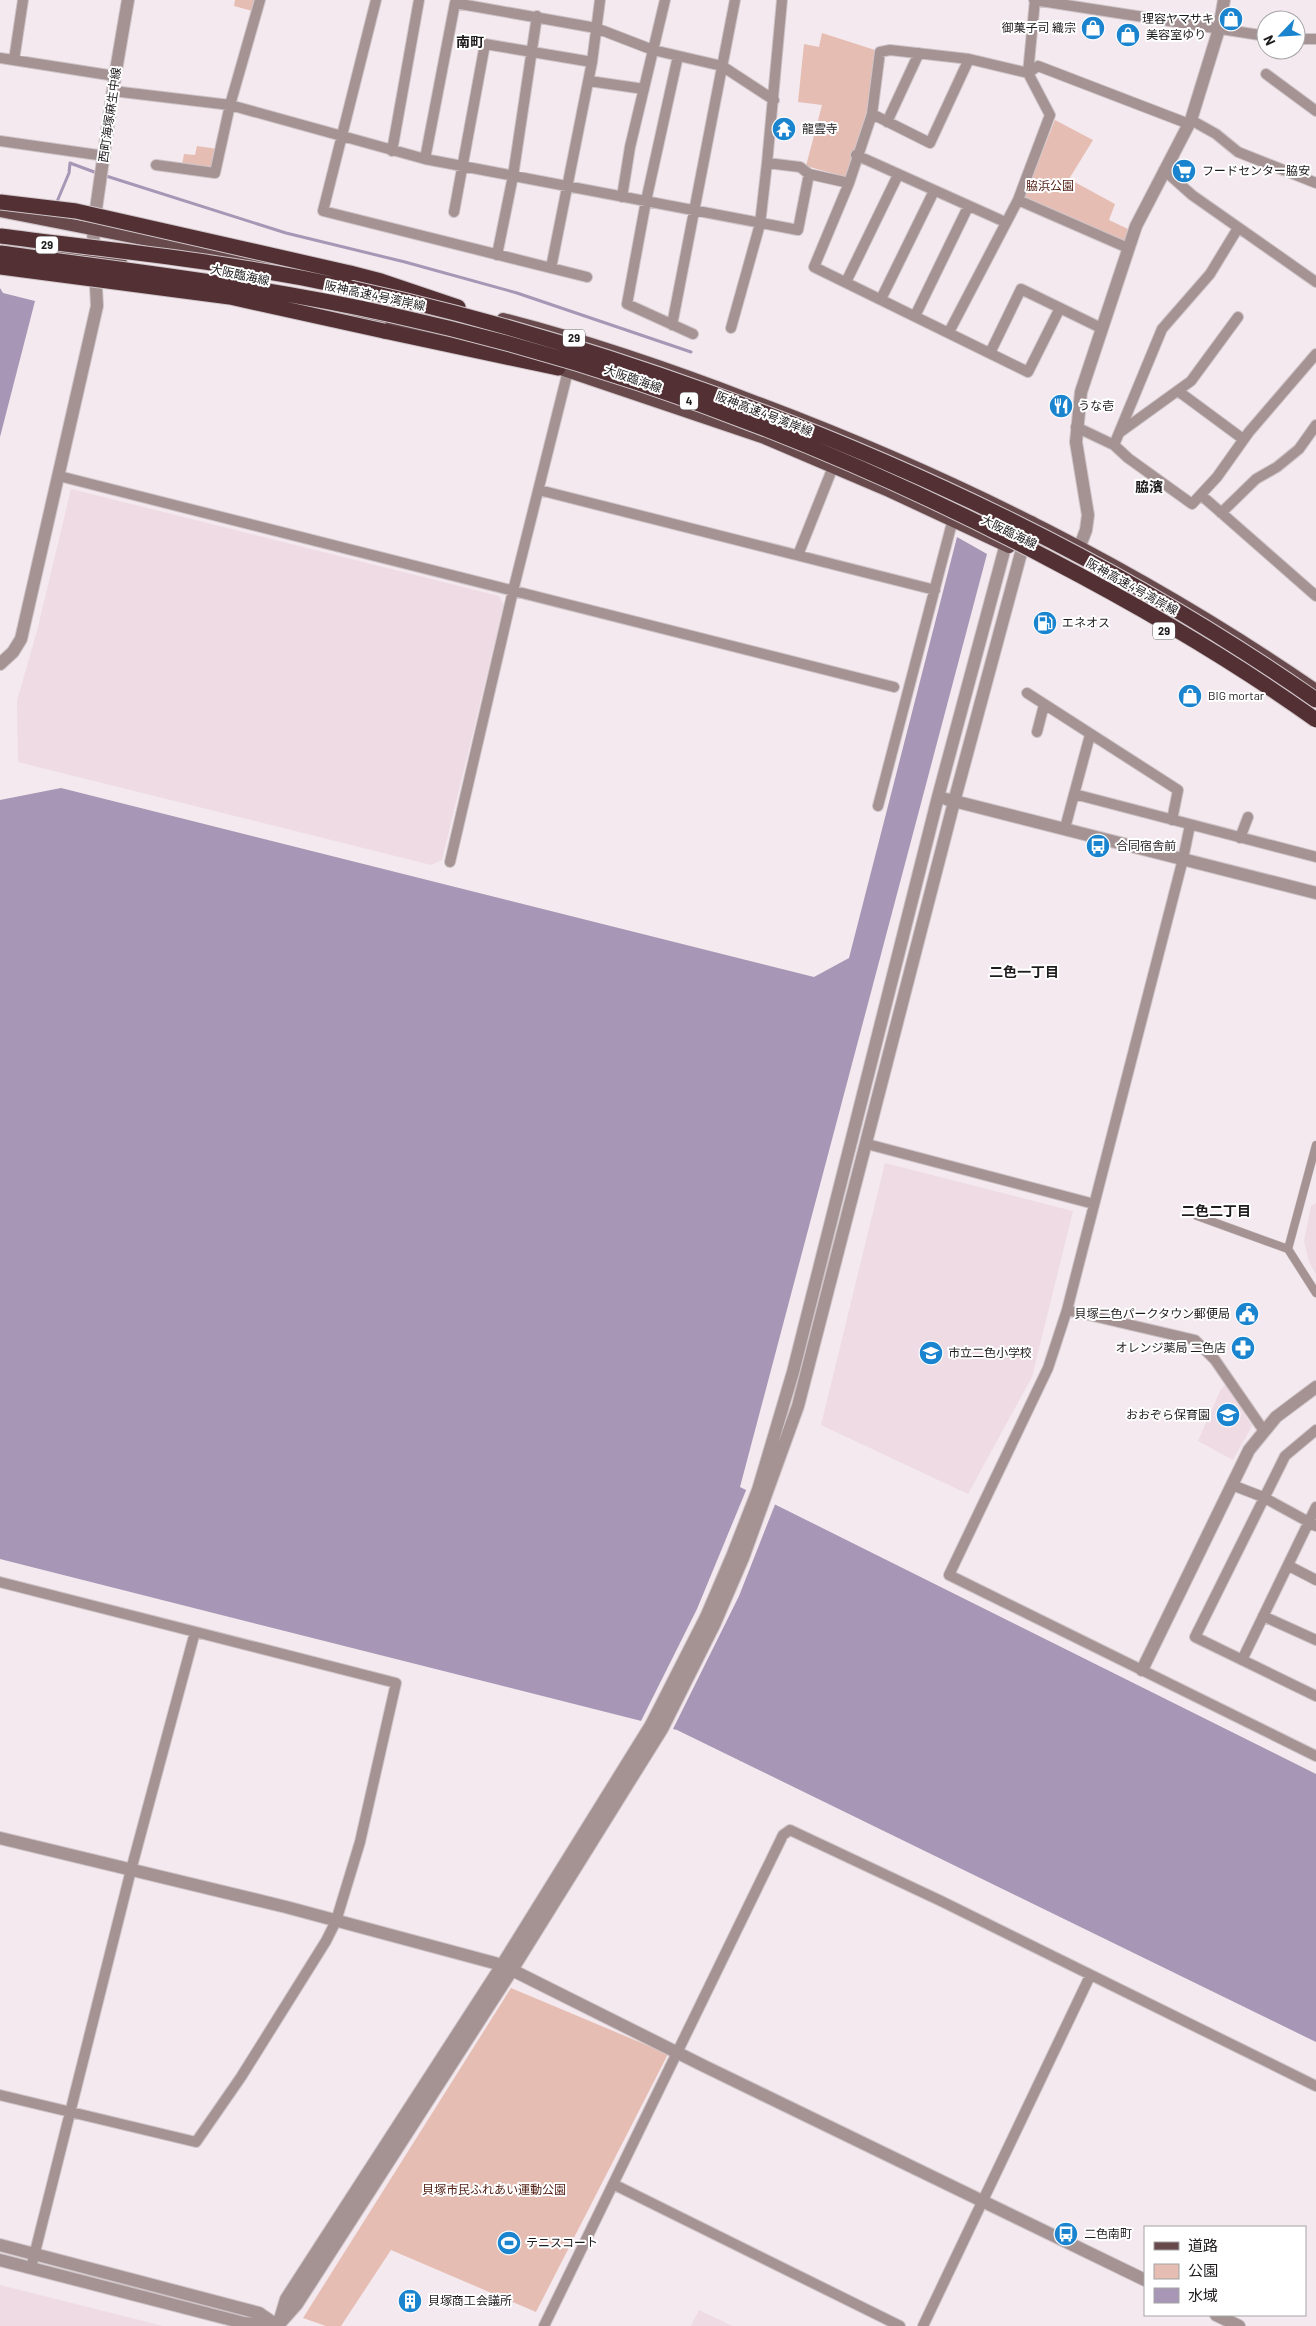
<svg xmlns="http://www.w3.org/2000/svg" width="1316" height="2326" font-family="Barlow,'Noto Sans JP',sans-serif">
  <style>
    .built { fill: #eedbe3 }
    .green { fill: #e5bdb3 }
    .water { fill: #a796b5 }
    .pier { fill: #f4e9ee }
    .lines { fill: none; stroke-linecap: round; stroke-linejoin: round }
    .stream { stroke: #a796b5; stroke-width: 3 }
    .pedestrian-casing { stroke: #cec4c8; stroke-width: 9 }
    .minor-casing { stroke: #cec4c8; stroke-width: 12 }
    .tertiary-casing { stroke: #cec4c8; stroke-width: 14 }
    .primary-casing { stroke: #cec4c8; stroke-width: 14 }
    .motorway-casing { stroke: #cec4c8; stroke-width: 17 }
    .pedestrian { stroke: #a59394; stroke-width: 8 }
    .minor { stroke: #a59394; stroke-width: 10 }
    .tertiary { stroke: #a59394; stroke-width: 12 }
    .primary { stroke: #684a4d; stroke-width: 12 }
    .motorway { stroke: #523034; stroke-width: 15 }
    .motorway-bridge-casing { stroke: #cec4c8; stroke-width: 17; stroke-linecap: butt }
    .motorway-bridge { stroke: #523034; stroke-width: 15 }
    .labels { text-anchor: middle; stroke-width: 4; stroke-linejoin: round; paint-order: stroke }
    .shield { fill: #fff; stroke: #626061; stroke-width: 1 }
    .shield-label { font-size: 11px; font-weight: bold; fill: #1f1c1d }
    .poi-label { font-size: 12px; fill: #1f1c1d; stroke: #fff; text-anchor: start }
    .street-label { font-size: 12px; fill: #1f1c1d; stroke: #fff }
    .park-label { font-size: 12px; fill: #501d12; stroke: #fff }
    .neighbourhood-label { font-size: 14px; font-weight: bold; fill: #1f1c1d; stroke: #fff }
  </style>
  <rect width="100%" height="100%" fill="#f4e9ee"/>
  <!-- built -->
  <path class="built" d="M71,489L499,596L504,605L442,860L431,865L18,762L17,701L37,631Z
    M885,1163L1073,1211L1032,1377L968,1494L821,1425Z
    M1316,1203V1274L1309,1262L1304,1241L1311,1206Z
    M1226,1384L1252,1426L1233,1460L1198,1441L1220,1391Z
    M0,2285L163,2326H0Z
    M699,2310L732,2326H691Z"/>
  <!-- green -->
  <path class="green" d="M235,0H259L256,12L234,6Z
    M822,33L875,50L867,111L846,177L806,166L822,105L798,102L804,44L819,47Z
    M1055,120L1093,140L1069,179L1115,204L1109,220L1128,229L1124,243L1024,197Z
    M197,146L218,149L214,170L182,165L184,154L195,155Z
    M511,1988L668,2054L536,2312L391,2250L341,2326H326L303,2318Z"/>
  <!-- water -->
  <path class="water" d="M0,288L3,293L35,301L0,437Z
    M957,537L987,554L740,1487L1316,1774V2042L677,1730L0,1559V800L61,788L814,977L849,958Z"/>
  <!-- pier -->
  <path class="pier" d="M747,1488L776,1502L739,1596L672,1731L640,1723L697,1609Z"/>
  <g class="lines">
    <!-- stream -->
    <path class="stream" d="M103,175L286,233L405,262L517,293L691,352
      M56,204L69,173L70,163L97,173"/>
    <!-- pedestrian casing -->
    <g class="pedestrian-casing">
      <path id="pedestrian" d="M1197,1216L1288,1249L1316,1293
        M1288,1249L1316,1145"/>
    </g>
    <!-- minor casing -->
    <g class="minor-casing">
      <path id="minor" d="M376,0L323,211L587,277
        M782,0L767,163L800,167L809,174
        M1034,0L1266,36
        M1296,39H1316
        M678,56L646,201L627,304L693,334
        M0,58L115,76
        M14,60L23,0
        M1028,73L1038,66L1189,124
        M1028,73L1035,0
        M1266,74L1316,111
        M589,81L644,89
        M113,91L230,105L425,159L798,230L809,174L849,183
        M872,114L930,143L969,59
        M1191,120L1216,134L1238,152L1316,183
        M887,122L919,53
        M0,141L105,156
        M392,151L419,0
        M856,155L1005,222
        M425,159L455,3L596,28L653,50L722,66L774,100
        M156,165L215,173L230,105L260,0
        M1164,170L1192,195L1316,282
        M622,197L630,147L665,0
        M1018,200L1128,248
        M454,212L485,44L592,62
        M497,255L513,176L537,16
        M551,268L592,62L600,0
        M846,282L898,175
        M881,299L934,191
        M915,316L968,207
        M672,325L735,0
        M731,328L760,224L767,163
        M949,332L1018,200L1050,115L1028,73L969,59L890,50L880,52L872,114L849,183L814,267L1028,372L1060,308L1101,328
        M990,353L1021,289L1060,308
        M1178,391L1243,439
        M1076,427L1114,445L1128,458L1192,504L1217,477L1249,432L1316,354
        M1119,433L1191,381L1238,317
        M1114,445L1162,329L1210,274L1238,228
        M59,476L894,687
        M539,490L935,590
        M1201,495L1316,596
        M1221,513L1256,479L1277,467L1299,449L1316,425
        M798,555L833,467
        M1027,693L1178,790L1172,820
        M1037,732L1044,705
        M1074,794L1316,857
        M878,806L953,519
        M1190,825L1183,859L1067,1310L1048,1368L949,1575L1316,1756
        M1065,828L1090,735
        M1240,838L1248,817
        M450,862L513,591L568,371
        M867,1144L1094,1204
        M1067,1310L1195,1340L1215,1360L1264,1431
        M1316,1430L1285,1456L1195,1637L1316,1696
        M1232,1485L1263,1497L1316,1526
        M1289,1566L1316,1580
        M0,1582L396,1683L360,1842L336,1921L326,1941L241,2077L196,2142L0,2095
        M1263,1616L1316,1640
        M1242,1660L1316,1507
        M613,2184L900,2326
        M31,2268L131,1870L195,1632
        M544,2326L783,1835L790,1830L941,1901L1316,2086
        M923,2326L1090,1976"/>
    </g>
    <!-- tertiary casing -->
    <g class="tertiary-casing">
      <path id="tertiary" d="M1080,546L1086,530L1088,515L1076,442L1081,392L1136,226L1191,120L1219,29L1224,0
        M0,664L13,652L21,639L97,306L93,230L115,76L128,0
        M946,799L1316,893
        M1142,1670L1249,1450L1276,1417L1316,1387
        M0,1838L286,1907L502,1965L704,2066L1145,2280
        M0,2245L259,2313L278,2326
        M0,2260L244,2323L277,2326
        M1216,2315L1239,2326
        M281,2322L297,2304L512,1970L662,1729L715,1623L743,1558L798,1406L954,802L1021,553L1032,522
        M278,2326L286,2299L502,1965L651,1725L706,1617L733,1554L758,1490L793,1372L938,797L1014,514"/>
    </g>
    <!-- primary casing -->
    <g class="primary-casing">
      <path id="primary" d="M0,211L331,276
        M63,249L121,263
        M326,309L462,341
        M503,319C589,341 673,370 756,402C953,476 1142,570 1316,690
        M549,365L762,437L889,491L1009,547"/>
    </g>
    <!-- motorway casing -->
    <g class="motorway-casing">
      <path id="motorway" d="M350,273L381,281L458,307
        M384,331L558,368"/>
    </g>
    <!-- pedestrian -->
    <use href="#pedestrian" class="pedestrian"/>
    <!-- minor -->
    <use href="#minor" class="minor"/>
    <!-- tertiary -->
    <use href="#tertiary" class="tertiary"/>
    <!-- primary -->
    <use href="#primary" class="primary"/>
    <!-- motorway -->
    <use href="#motorway" class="motorway"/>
    <!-- motorway-bridge casing -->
    <g class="motorway-bridge-casing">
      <path id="motorway-bridge" d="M0,202L76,211L350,273
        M0,236C101,249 202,259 302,278C441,305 578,345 711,393C924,470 1130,570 1316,700
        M0,253C131,271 263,286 392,315C621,365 842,450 1049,559C1141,607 1231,659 1316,720
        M0,267L230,297L384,331"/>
    </g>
    <!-- motorway-bridge -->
    <use href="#motorway-bridge" class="motorway-bridge"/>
  </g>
  <!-- icons -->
  <defs>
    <g id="shop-disc" transform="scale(1.25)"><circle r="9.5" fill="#1b84cf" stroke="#fff"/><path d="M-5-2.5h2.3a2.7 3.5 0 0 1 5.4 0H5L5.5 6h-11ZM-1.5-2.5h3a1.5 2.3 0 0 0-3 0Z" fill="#fff"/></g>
    <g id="temple-disc" transform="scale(1.25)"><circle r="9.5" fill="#1b84cf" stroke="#fff"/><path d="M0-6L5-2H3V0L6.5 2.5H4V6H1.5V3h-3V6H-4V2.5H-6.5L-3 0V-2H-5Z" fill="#fff"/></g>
    <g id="supermarket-disc" transform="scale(1.25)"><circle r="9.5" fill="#1b84cf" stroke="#fff"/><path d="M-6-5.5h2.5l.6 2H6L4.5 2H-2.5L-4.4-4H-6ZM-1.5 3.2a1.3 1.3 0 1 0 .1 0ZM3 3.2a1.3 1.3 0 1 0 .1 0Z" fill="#fff"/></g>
    <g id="restaurant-disc" transform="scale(1.25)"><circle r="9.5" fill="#1b84cf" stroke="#fff"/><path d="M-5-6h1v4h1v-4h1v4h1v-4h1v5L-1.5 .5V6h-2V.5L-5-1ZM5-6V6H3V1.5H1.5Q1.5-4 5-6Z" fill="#fff"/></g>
    <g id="fuel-disc" transform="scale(1.25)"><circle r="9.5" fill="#1b84cf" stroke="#fff"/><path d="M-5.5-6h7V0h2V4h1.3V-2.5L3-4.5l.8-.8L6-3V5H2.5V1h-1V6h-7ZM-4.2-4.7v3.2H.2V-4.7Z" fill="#fff"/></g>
    <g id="bus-disc" transform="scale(1.25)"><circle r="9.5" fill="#1b84cf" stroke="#fff"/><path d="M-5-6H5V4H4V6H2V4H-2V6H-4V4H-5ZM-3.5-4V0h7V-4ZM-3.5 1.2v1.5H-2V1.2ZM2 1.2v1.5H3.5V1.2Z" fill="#fff"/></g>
    <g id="civic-disc" transform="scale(1.25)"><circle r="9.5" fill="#1b84cf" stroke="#fff"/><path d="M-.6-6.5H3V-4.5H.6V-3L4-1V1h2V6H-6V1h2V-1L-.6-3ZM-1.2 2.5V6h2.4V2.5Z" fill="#fff"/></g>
    <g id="pharmacy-disc" transform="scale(1.25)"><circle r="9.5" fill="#1b84cf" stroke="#fff"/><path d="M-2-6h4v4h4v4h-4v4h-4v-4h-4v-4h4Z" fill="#fff"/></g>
    <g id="school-disc" transform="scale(1.25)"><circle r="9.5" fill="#1b84cf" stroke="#fff"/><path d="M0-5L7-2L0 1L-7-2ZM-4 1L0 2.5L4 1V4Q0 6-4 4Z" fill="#fff"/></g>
    <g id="stadium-disc" transform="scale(1.25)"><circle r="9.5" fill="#1b84cf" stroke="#fff"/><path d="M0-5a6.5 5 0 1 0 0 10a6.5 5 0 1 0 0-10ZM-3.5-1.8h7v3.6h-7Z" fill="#fff"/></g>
    <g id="building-disc" transform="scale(1.25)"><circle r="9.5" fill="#1b84cf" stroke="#fff"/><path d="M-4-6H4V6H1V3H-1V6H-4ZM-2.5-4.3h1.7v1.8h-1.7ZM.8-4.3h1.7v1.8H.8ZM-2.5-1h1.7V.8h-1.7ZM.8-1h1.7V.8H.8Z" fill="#fff"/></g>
  </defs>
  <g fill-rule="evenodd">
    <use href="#shop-disc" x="1231" y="19"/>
    <use href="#shop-disc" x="1093" y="28"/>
    <use href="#shop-disc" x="1128" y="35"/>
    <use href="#temple-disc" x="784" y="129"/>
    <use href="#supermarket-disc" x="1184" y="171"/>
    <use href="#restaurant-disc" x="1061" y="406"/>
    <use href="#fuel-disc" x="1045" y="623"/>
    <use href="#shop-disc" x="1190" y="696"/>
    <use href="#bus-disc" x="1098" y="846"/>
    <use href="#civic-disc" x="1247" y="1314"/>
    <use href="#pharmacy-disc" x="1243" y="1348"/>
    <use href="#school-disc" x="931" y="1353"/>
    <use href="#school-disc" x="1228" y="1415"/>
    <use href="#bus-disc" x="1066" y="2234"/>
    <use href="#stadium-disc" x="509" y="2243"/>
    <use href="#building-disc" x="410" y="2301"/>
  </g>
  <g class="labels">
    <!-- shield labels -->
    <g class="shield">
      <rect x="36" y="236.5" width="22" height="17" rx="4"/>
      <rect x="563" y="329.5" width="22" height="17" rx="4"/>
      <rect x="680" y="392.5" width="18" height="17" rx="4"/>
      <rect x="1153" y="622.5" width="22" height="17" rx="4"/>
    </g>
    <g class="shield-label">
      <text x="47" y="249">29</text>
      <text x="574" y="342">29</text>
      <text x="689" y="405">4</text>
      <text x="1164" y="635">29</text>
    </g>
    <!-- poi labels -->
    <g class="poi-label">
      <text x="1214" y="23" text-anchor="end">理容ヤマサキ</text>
      <text x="1076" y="32" text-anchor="end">御菓子司 織宗</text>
      <text x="1146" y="39">美容室ゆり</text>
      <text x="802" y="133">龍雲寺</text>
      <text x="1202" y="175">フードセンター脇安</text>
      <text x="1078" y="410">うな壱</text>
      <text x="1062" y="627">エネオス</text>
      <text x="1208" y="700">BIG mortar</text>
      <text x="1116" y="850">合同宿舎前</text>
      <text x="1230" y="1318" text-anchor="end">貝塚二色パークタウン郵便局</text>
      <text x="1226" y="1352" text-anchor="end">オレンジ薬局 二色店</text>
      <text x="948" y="1357">市立二色小学校</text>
      <text x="1210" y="1419" text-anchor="end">おおぞら保育園</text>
      <text x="1084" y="2238">二色南町</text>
      <text x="526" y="2247">テニスコート</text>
      <text x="428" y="2305">貝塚商工会議所</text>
    </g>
    <!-- street labels -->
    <g class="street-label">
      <text transform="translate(110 115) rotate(-82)" y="4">西町海塚麻生中線</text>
      <text transform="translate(240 275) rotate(12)" y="4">大阪臨海線</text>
      <text transform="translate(375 296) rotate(12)" y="4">阪神高速4号湾岸線</text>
      <text transform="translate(633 379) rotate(19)" y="4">大阪臨海線</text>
      <text transform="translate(764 414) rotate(21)" y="4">阪神高速4号湾岸線</text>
      <text transform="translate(1009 532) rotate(26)" y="4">大阪臨海線</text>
      <text transform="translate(1132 587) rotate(29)" y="4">阪神高速4号湾岸線</text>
    </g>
    <!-- park labels -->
    <g class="park-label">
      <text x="1050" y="190">脇浜公園</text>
      <text x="494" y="2194">貝塚市民ふれあい運動公園</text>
    </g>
    <!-- neighbourhood labels -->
    <g class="neighbourhood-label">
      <text x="470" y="47">南町</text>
      <text x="1149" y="492">脇濱</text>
      <text x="1024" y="977">二色一丁目</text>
      <text x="1216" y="1216">二色二丁目</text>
    </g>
  </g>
  <!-- legend -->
  <rect x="1144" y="2226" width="162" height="90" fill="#ffffff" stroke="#a5a4a5"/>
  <rect x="1154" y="2242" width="25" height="8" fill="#684a4d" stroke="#a5a4a5"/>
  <text x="1188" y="2251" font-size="15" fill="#1f1c1d">道路</text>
  <rect x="1154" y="2264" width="25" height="15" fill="#e5bdb3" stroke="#a5a4a5"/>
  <text x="1188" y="2276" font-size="15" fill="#1f1c1d">公園</text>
  <rect x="1154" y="2288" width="25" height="15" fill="#a796b5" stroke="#a5a4a5"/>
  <text x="1188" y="2301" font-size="15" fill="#1f1c1d">水域</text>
  <!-- north arrow -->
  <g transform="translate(1281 35) rotate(245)"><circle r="24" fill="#ffffff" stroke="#a5a4a5"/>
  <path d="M0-4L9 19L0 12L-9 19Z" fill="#1b84cf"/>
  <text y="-8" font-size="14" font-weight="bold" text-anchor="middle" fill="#1f1c1d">N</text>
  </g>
</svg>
